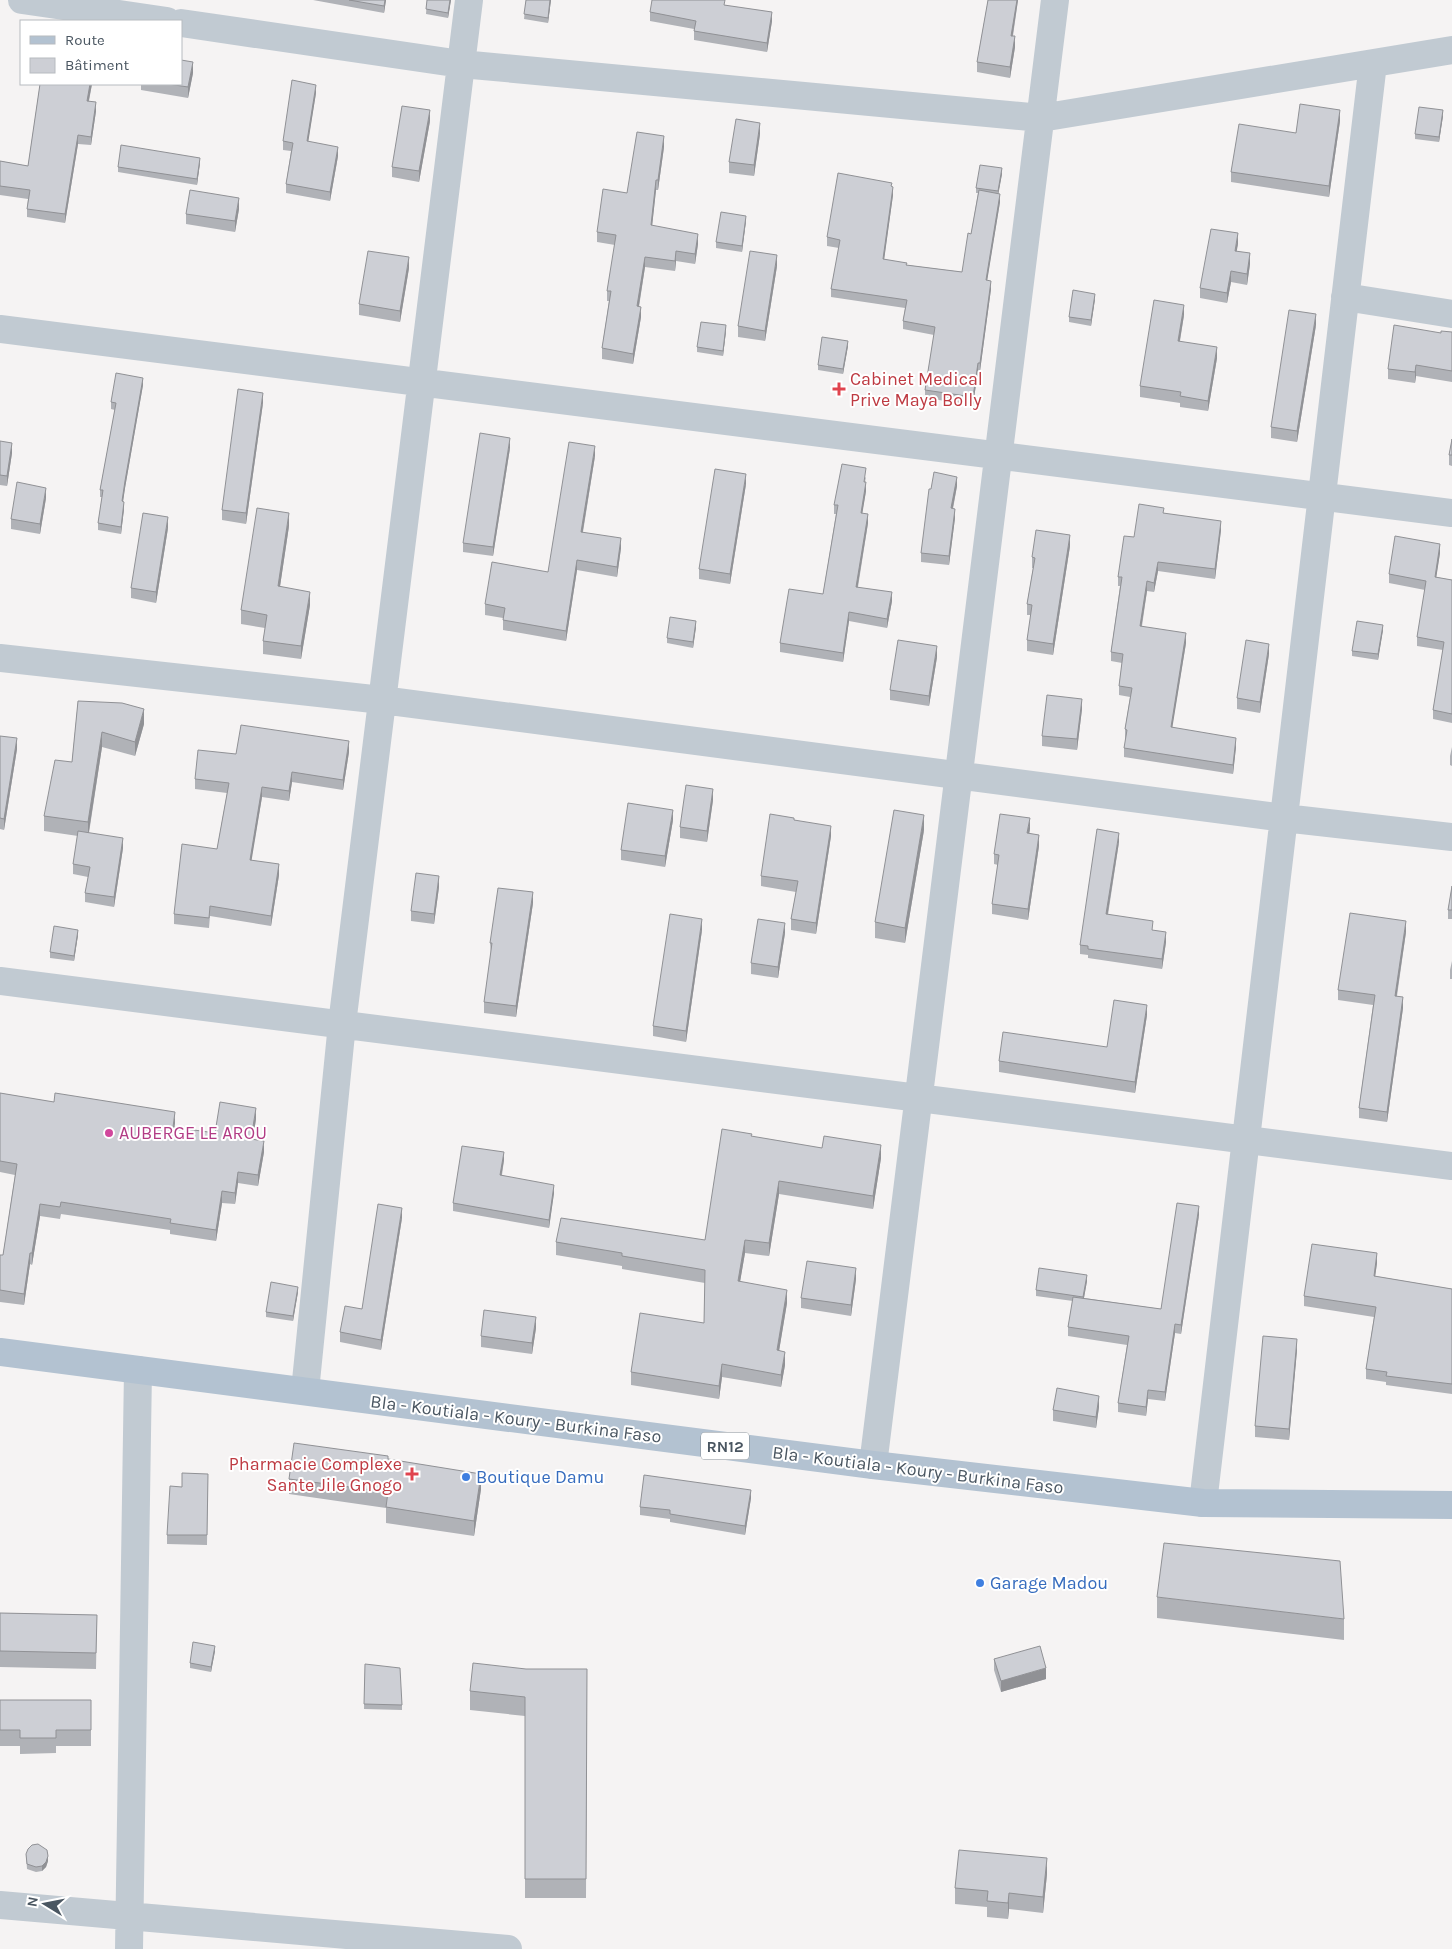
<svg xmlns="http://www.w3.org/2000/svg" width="1452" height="1949" font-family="Karla,sans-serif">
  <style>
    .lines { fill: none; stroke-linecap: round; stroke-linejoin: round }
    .minor { stroke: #c1cad2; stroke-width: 28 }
    .major { stroke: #b3c2d1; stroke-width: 28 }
    .wall { fill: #b0b2b7 }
    .shaded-wall { fill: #909195 }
    .building { fill: #cdcfd5; stroke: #909195 }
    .health-dot { fill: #e0444e; stroke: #fff; stroke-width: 2 }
    .hotel-dot { fill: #d1479c; stroke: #fff; stroke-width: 2 }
    .shop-dot { fill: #3f7fe0; stroke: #fff; stroke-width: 2 }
    .labels { text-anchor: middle; stroke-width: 4; stroke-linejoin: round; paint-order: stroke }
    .shield { fill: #fff; stroke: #808990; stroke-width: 1 }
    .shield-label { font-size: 16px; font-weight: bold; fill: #4a5661 }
    .health-label { font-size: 18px; fill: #be3a42; stroke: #fff; text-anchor: start }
    .hotel-label { font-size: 18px; fill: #b23c85; stroke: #fff; text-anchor: start }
    .street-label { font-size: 18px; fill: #4a5661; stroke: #fff }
    .shop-label { font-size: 18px; fill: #366cbe; stroke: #fff; text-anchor: start }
  </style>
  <rect width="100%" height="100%" fill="#f5f3f3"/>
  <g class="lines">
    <!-- minor -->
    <path class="minor" d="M22,0L167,21
      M181,23L461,64L1041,118L1452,50
      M1345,297L1452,314
      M0,329L1452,513
      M0,658L382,700L1284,818L1452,837
      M0,981L1452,1166
      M305,1391L342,1024L469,0
      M873,1465L1055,0
      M1203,1503L1373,63
      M0,1905L508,1949
      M129,1949L138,1370"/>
    <!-- major -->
    <path class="major" d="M0,1352L873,1465L1203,1503L1452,1505"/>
  </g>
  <!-- wall -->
  <path class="wall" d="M313,0H386L384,13Z
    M427,0H451L448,18L426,14Z
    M526,0H551L548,23L524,19Z
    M988,0H1018L1013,36L1015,47L1010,78L977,72V62Z
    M725,5L772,21L767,52L694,40V29L650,21V12Z
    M193,73L188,98L141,90V84H181Z
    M40,84H92L89,101L96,111L91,145L78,144L65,223L27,217V209L28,199L0,195V161L28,166Z
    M316,93L308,141L338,156L330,201L286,193V184L291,151L283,150V141Z
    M1443,116L1439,142L1415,139V134Z
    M430,121L419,182L392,177V167Z
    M1340,121L1329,197L1231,182V172L1296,133Z
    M760,134L754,176L729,173V162Z
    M664,147L658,190H656L652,226L698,244L695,264L676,261L675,271L645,267L639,307L641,317L633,364L602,359V348L609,301H607V291L615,245L597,242V232L627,193Z
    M200,163L197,185L118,172V167Z
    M1002,174L998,194L1000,202L987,280L991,289L980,371H978L973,405L925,398V390L934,335L903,329V321L905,308L831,297V289L839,248L827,246V237L892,186L893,195L884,259L907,265L962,272L971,234L978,193H976V188Z
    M239,209L235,232L186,224V214Z
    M746,221L742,252L716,248V242Z
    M1238,244L1236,251L1250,264L1247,285L1231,282L1227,303L1200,298V288Z
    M777,266L765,341L738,337V326Z
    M409,268L400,322L359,315V304Z
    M1095,299L1091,326L1069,322V317Z
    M1184,315L1180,341L1217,358L1208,411L1180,407V403L1140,397V386Z
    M1316,325L1297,442L1271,438V427Z
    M726,331L723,356L697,352V347Z
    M1452,332V382L1416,376L1415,383L1388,379V369L1441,333Z
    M848,346L843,374L818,370V365Z
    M143,385L125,488L123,501L124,509L121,534L98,530V523L102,497H100V490L115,410L111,409V402Z
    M263,403L246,524L222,520V510Z
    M1452,439V466L1449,465V455Z
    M0,441L12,453L7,486L0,485Z
    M510,448L493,556L463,552V543Z
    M595,456L583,532L621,548L617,577L577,570L566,641L503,630V618L485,615V604L548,572Z
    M866,477L865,482L866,491L862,513L868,523L858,587L892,601L887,628L849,621L843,662L780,652V643L823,594L836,514H834V505Z
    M746,484L730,584L699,579V569Z
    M957,486L953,509L955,518L949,565L921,562V553L931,489Z
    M46,498L40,534L11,529V519Z
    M1164,513L1221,530L1215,579L1158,571L1154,592L1147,591L1142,626L1186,643L1172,727L1236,747L1233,774L1124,757V748L1126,739H1125V729L1130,697L1119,695V686L1122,663L1111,661V652L1120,586H1118V577L1134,537Z
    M289,526L280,586L310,605L301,659L263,654V641L265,628L241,624V610Z
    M168,528L156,603L131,598V588Z
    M1070,546L1053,655L1027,651V640L1031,615H1027V604L1033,568H1032V557Z
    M1440,553L1436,577L1452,580V723L1433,719V710L1443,650L1417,646V637L1425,590L1389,583V574Z
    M696,627L693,648L667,643V638Z
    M1383,630L1378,660L1352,656V651Z
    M1269,654L1260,713L1237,709V698Z
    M937,657L929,706L890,700V690Z
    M78,701L144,724L135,756L102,747L89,833L123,848L114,907L85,902V893L88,877L73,874V864L78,836L44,831V816L72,762Z
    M1082,709L1077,750L1042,746V736Z
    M0,736L17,749L4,830L0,829Z
    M1452,747V766L1450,765V756Z
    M349,752L343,790L292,782L289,801L262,797L251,860L279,875L271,926L210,916L209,928L174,924V914L217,849L227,793L195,789V779L236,754Z
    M713,800L707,842L680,838V827Z
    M673,820L665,867L621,860V850Z
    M794,820L831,836L816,934L791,930V919L796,892L761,886V876Z
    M1030,829L1029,834L1039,846L1028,920L992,914V904L998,865L994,864V854Z
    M924,830L905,943L875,938V922Z
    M1119,842L1108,915L1153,931L1166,942L1162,969L1088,958V955L1080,954V945Z
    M1452,886V919H1448V910Z
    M439,887L434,924L411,921V911Z
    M533,903L516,1017L484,1013V1002L491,954L490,943Z
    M702,930L686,1042L653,1036V1026Z
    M1406,932L1397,996L1403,1008L1387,1122L1359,1118V1108L1373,1005L1338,1000V990Z
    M785,933L778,978L751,974V963Z
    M78,935L74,961L50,958V952Z
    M1452,961V979H1450V970Z
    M1147,1015L1135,1093L999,1072V1061L1107,1047Z
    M0,1093L175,1123L174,1127L215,1133L256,1119L253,1139L264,1152L258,1186L238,1183L235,1204L222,1203L216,1241L170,1234V1230L61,1214L60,1219L40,1216L32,1265L30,1264L24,1305L0,1302V1255H3L15,1175L0,1172Z
    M752,1137L881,1158L873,1209L779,1194L769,1256L745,1253L740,1281L787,1303L779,1351L785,1365L781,1387L722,1377L719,1399L631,1385V1372L704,1323L705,1283L622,1269V1266L556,1255V1242L705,1240Z
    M504,1160L502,1175L554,1193L549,1228L453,1211V1203Z
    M1199,1215L1181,1334L1175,1333L1165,1401L1148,1399L1146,1416L1118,1412V1403L1127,1345L1068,1336V1327L1073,1301L1036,1296V1290L1087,1281L1084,1298L1161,1309Z
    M402,1218L381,1350L340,1342V1332L362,1309Z
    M1377,1263L1375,1276L1452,1289V1394L1386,1385V1382L1366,1379V1369L1374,1317L1304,1306V1296Z
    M856,1279L851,1316L801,1308V1298Z
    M298,1292L293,1321L266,1317V1312Z
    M536,1328L532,1354L481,1347V1336Z
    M1297,1350L1289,1440L1255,1437V1426Z
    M1099,1407L1096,1428L1053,1421V1410Z
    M388,1459L481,1489L474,1536L386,1523V1508L289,1494V1479Z
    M208,1474L207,1545L167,1544V1535L182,1487Z
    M751,1498L745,1535L670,1522V1519L640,1515V1507Z
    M1157,1597L1344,1619V1640L1157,1618Z
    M0,1613L97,1615L96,1669L0,1667Z
    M215,1651L211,1672L190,1668V1663Z
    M994,1659L1046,1679L1001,1692L994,1670Z
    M365,1664L402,1705V1710L364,1709Z
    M587,1669L586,1898H525V1716L470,1710V1691Z
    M0,1700H91V1746H56V1753L20,1754V1746H0Z
    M26,1854L48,1861L46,1867L42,1871L36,1872L27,1869Z
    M1047,1874L1043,1913L1009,1909L1008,1919L987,1917V1907L955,1904V1888Z"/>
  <!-- shaded-wall -->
  <path class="shaded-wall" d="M385,0H386L384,13V6Z
    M450,0H451L448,18V13Z
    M550,0H551L548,23V18Z
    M1017,0H1018L1011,46V36Z
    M772,12V21L767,52V43Z
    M1015,36V47L1010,78V67Z
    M193,62V73L188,98V87Z
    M90,84H92L87,109V101Z
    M316,85V93L307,150V141Z
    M96,102V111L91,145V137Z
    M430,110V121L419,182V171Z
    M1340,110V121L1329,197V186Z
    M1443,110V116L1439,142V137Z
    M760,123V134L754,176V165Z
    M78,135V144L65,223V214Z
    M664,136V147L658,190V180Z
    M338,147V156L330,201V192Z
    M200,158V163L197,185V179Z
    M1002,168V174L998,196V191Z
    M656,180V190L651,236V225Z
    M893,187V195L883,268V259Z
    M1000,194V202L986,288V280Z
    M239,198V209L235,232V221Z
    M746,216V221L742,252V246Z
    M1238,233V244L1235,261V251Z
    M698,234V244L695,264V254Z
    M676,251V261L675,271V261Z
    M1250,253V264L1247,285V274Z
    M777,255V266L765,341V331Z
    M409,257V268L400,322V311Z
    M645,257V267L637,317V306Z
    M1231,271V282L1227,303V293Z
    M991,281V289L980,371V363Z
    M1095,294V299L1091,326V320Z
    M1184,305V315L1178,351V341Z
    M641,307V317L633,364V354Z
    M1316,314V325L1297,442V431Z
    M726,325V331L723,356V351Z
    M848,341V346L843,374V369Z
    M1217,347V358L1208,411V401Z
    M978,363V371L973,405V397Z
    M1416,365V376L1415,383V372Z
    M143,378V385L125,488L122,509V501L125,481Z
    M263,393V403L246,524V513Z
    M510,438V448L493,556V547Z
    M12,443V453L7,486V476Z
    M595,446V456L581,542V532Z
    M746,474V484L730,584V574Z
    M957,477V486L951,517V508Z
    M866,482V491L861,522V513Z
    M46,488V498L40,534V524Z
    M124,502V509L121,534V527Z
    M955,509V518L949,565V556Z
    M289,513V526L278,600V586Z
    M868,514V523L856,596V587Z
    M168,517V528L156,603V592Z
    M1221,521V530L1215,579V569Z
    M1070,535V546L1053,655V644Z
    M621,538V548L617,577V567Z
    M1440,544V553L1435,586V577Z
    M577,560V570L566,641V631Z
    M1158,562V571L1154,592V583Z
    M1147,581V591L1140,635V626Z
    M310,592V605L301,659V646Z
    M892,592V601L887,628V619Z
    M849,612V621L843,662V653Z
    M696,621V627L693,648V642Z
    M1383,625V630L1378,660V654Z
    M1186,633V643L1171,736V727Z
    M1269,644V654L1260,713V702Z
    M937,646V657L929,706V696Z
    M1082,699V709L1077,750V739Z
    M144,709V724L135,756V742Z
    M102,732V747L88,837V822Z
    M17,738V749L4,830V819Z
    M1236,738V747L1233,774V765Z
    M349,741V752L343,790V780Z
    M292,772V782L289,801V791Z
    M262,787V797L250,870V860Z
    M713,789V800L707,842V831Z
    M673,810V820L665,867V856Z
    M924,815V830L905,943V928Z
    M1030,818V829L1027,844V833Z
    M831,826V836L816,934V923Z
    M1119,833V842L1106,924V914Z
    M1039,835V846L1028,920V909Z
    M123,838V848L114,907V897Z
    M279,864V875L271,926V916Z
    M439,876V887L434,924V914Z
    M533,892V903L516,1017V1006Z
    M702,919V930L686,1042V1031Z
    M1406,921V932L1395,1006V996Z
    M785,923V933L778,978V967Z
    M78,930V935L74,961V956Z
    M1166,932V942L1162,969V959Z
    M1403,997V1008L1387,1122V1112Z
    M1147,1005V1015L1135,1093V1082Z
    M256,1108V1119L251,1150V1139Z
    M175,1112V1123L173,1138V1127Z
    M264,1141V1152L258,1186V1175Z
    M881,1145V1158L873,1209V1196Z
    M504,1152V1160L500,1183V1175Z
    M238,1172V1183L235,1204V1193Z
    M779,1181V1194L769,1256V1243Z
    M554,1185V1193L549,1228V1220Z
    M222,1191V1203L216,1241V1230Z
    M40,1204V1216L32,1265V1253Z
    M1199,1206V1215L1181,1334V1325Z
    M402,1208V1218L381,1350V1340Z
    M745,1240V1253L738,1294V1281Z
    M30,1253V1264L24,1305V1294Z
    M1377,1253V1263L1374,1285V1276Z
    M856,1268V1279L851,1316V1305Z
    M1087,1275V1281L1083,1303V1297Z
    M298,1287V1292L293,1321V1316Z
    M787,1290V1303L777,1363V1350Z
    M536,1317V1328L532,1354V1343Z
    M1175,1324V1333L1165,1401V1392Z
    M1297,1339V1350L1289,1440V1429Z
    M785,1352V1365L781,1387V1375Z
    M722,1364V1377L719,1399V1386Z
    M1148,1390V1399L1146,1416V1407Z
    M1099,1396V1407L1096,1428V1417Z
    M481,1474V1489L474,1536V1521Z
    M751,1490V1498L745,1535V1526Z
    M215,1646V1651L211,1672V1667Z
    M1046,1668V1679L1001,1692V1681Z
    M48,1856V1861L46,1867L42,1871V1866Z
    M1047,1858V1874L1043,1913V1897Z
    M1009,1893V1909L1008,1919V1903Z"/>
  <!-- building -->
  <path class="building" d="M349,0H385L384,6Z
    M427,0H450L448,13L426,9Z
    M526,0H550L548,18L524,14Z
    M652,0H725L724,5L772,12L767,43L694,31L696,21L650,12Z
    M988,0H1017L1011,36H1015L1010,67L977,62Z
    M181,60L193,62L188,87L168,84H181Z
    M292,80L316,85L307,141L338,147L330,192L286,184L293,143L283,141Z
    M40,84H90L87,101L96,102L91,137L78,135L65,214L27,209L30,190L0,186V161L28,166Z
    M1300,104L1340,110L1329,186L1231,172L1239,124L1296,133Z
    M402,106L430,110L419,171L392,167Z
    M1419,107L1443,110L1439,137L1415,134Z
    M736,119L760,123L754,165L729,162Z
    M637,132L664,136L658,180H656L651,225L698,234L695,254L676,251L675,261L645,257L637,306L641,307L633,354L602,348L611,291H607L616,235L597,232L603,189L627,193Z
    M121,145L200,158L197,179L118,167Z
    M980,165L1002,168L998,191L976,188Z
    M838,173L892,183L891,186L893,187L883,259L907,263L906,265L962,272L968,233L971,234L979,190L1000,194L986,280L991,281L980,363H978L973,397L925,390L935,327L903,321L907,300L831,289L840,240L827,237Z
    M190,190L239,198L235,221L186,214Z
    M721,212L746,216L742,246L716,242Z
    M1211,229L1238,233L1235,251L1250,253L1247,274L1231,271L1227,293L1200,288Z
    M368,251L409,257L400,311L359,304Z
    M750,251L777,255L765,331L738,326Z
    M1073,290L1095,294L1091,320L1069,317Z
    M1154,300L1184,305L1178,341L1217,347L1208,401L1180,396L1181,392L1140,386Z
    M1289,310L1316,314L1297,431L1271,427Z
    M701,322L726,325L723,351L697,347Z
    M1394,325L1441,333V331L1452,332V371L1416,365L1415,372L1388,369Z
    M822,337L848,341L843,369L818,365Z
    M116,373L143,378L125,481L122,501L124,502L121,527L98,523L103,490H100L116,403L111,402Z
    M238,389L263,393L246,513L222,510Z
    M480,433L510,438L493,547L463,543Z
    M1452,439V455H1449Z
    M0,441L12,443L7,476L0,475Z
    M569,442L595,446L581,532L621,538L617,567L577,560L566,631L503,620L505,608L485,604L492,562L548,572Z
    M842,464L866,468L864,482H866L861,513L868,514L856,587L892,592L887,619L849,612L843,653L780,643L789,589L823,594L838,505H834Z
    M715,469L746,474L730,574L699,569Z
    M934,472L957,477L951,508L955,509L949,556L921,553L929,489H931Z
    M17,482L46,488L40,524L11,519Z
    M1139,504L1164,508L1163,513L1221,521L1215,569L1158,562L1154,583L1147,581L1140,626L1186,633L1171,727L1236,738L1233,765L1124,748L1127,730L1125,729L1132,688L1119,686L1123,654L1111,652L1122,577H1118L1124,536L1134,537Z
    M257,508L289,513L278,586L310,592L301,646L263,641L267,615L241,610Z
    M143,513L168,517L156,592L131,588Z
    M1036,530L1070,535L1053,644L1027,640L1032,605L1027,604L1035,558L1032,557Z
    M1395,536L1440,544L1435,577L1452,580V714L1433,710L1444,642L1417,637L1426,581L1389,574Z
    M670,617L696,621L693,642L667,638Z
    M1357,621L1383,625L1378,654L1352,651Z
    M898,640L937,646L929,696L890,690Z
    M1246,640L1269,644L1260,702L1237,698Z
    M1047,695L1082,699L1077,739L1042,736Z
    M78,701L122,703L144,709L135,742L102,732L88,822L44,816L55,760L72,762Z
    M241,725L349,741L343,780L292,772L289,791L262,787L250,860L279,864L271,916L210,906L209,918L174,914L182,844L217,849L229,783L195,779L198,750L236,754Z
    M0,736L17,738L4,819L0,818Z
    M686,785L713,789L707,831L680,827Z
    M628,803L673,810L665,856L621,850Z
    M894,810L924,815L905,928L875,922Z
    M770,814L794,818V820L831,826L816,923L791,919L798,881L761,876Z
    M1000,814L1030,818L1027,833L1039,835L1028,909L992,904L999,855L994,854Z
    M1097,829L1119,833L1106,914L1153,921L1152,930L1166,932L1162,959L1088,949V946L1080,945Z
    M78,831L123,838L114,897L85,893L90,867L73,864Z
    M416,873L439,876L434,914L411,911Z
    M1452,886V910H1448Z
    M498,888L533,892L516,1006L484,1002L492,943H490Z
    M1350,913L1406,921L1395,996L1403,997L1387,1112L1359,1108L1375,995L1338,990Z
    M670,914L702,919L686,1031L653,1026Z
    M758,919L785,923L778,967L751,963Z
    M54,926L78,930L74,956L50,952Z
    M1114,1000L1147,1005L1135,1082L999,1061L1003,1032L1107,1047Z
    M0,1093L54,1102L55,1093L175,1112L173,1127L215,1133L220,1102L256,1108L251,1139L264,1141L258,1175L238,1172L235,1193L222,1191L216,1230L170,1223L171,1219L61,1202L60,1207L40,1204L32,1253H30L24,1294L0,1290V1255H3L17,1164L0,1161Z
    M722,1129L752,1134L751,1136L822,1148L824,1136L881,1145L873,1196L779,1181L769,1243L745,1240L738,1281L787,1290L777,1350L785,1352L781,1375L722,1364L719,1386L631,1372L640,1313L704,1323L705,1270L622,1256V1253L556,1242L561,1218L705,1240Z
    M462,1146L504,1152L500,1175L554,1185L549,1220L453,1203Z
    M1177,1203L1199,1206L1181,1325L1175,1324L1165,1392L1148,1390L1146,1407L1118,1403L1129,1336L1068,1327L1073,1297L1161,1309Z
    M378,1204L402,1208L381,1340L340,1332L345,1306L362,1309Z
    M1312,1244L1377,1253L1374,1276L1452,1289V1384L1386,1376L1387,1372L1366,1369L1376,1307L1304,1296Z
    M807,1261L856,1268L851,1305L801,1298Z
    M1039,1268L1087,1275L1083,1297L1036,1290Z
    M271,1282L298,1287L293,1316L266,1312Z
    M484,1310L536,1317L532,1343L481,1336Z
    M1263,1336L1297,1339L1289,1429L1255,1426Z
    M1057,1388L1099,1396L1096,1417L1053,1410Z
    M294,1443L388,1456V1459L481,1474L474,1521L386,1507L388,1492L289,1479Z
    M182,1473L208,1474L207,1535H167L170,1486L182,1487Z
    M644,1475L751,1490L745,1526L670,1514V1510L640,1507Z
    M1164,1543L1340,1561L1344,1619L1157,1597Z
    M0,1613L97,1615L96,1653L0,1651Z
    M193,1642L215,1646L211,1667L190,1663Z
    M1040,1646L1046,1668L1001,1681L994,1659Z
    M473,1663L526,1669H587L586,1879H525V1697L470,1691Z
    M365,1664L400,1668L402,1705L364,1704Z
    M0,1700H91V1730H56V1738H20V1730H0Z
    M38,1844L47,1850L48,1856L46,1862L42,1866L36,1867L27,1864L26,1854L28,1849L32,1845Z
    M959,1850L1047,1858L1043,1897L1009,1893L1008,1903L987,1901L988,1891L955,1888Z"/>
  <!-- markers -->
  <g class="health-dot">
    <path d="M836.5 381.5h5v5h5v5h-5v5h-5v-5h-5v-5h5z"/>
    <path d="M409.5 1466.5h5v5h5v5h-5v5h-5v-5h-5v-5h5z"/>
  </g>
  <circle class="hotel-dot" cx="109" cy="1133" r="5"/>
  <g class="shop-dot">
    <circle cx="466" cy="1477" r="5"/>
    <circle cx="980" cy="1583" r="5"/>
  </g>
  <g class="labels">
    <!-- shield labels -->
    <rect class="shield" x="701" y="1432.5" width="48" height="27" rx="4"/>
    <g class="shield-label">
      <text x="725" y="1452">RN12</text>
    </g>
    <!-- health labels -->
    <g class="health-label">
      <text x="850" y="385">Cabinet Medical<tspan x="850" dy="21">Prive Maya Bolly</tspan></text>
      <text x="402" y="1470" text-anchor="end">Pharmacie Complexe<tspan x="402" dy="21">Sante Jile Gnogo</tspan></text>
    </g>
    <!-- hotel labels -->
    <g class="hotel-label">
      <text x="119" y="1139">AUBERGE LE AROU</text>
    </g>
    <!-- street labels -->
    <g class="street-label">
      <text transform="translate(516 1419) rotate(7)" y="6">Bla - Koutiala - Koury - Burkina Faso</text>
      <text transform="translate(918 1470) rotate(7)" y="6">Bla - Koutiala - Koury - Burkina Faso</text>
    </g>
    <!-- shop labels -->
    <g class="shop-label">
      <text x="476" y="1483">Boutique Damu</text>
      <text x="990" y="1589">Garage Madou</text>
    </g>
  </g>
  <!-- legend -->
  <rect x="20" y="20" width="162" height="65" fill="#ffffff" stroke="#b7bbc0"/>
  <rect x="30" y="36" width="25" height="8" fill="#b3c2d1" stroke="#b7bbc0"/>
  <text x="65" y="45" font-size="15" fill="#4a5661">Route</text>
  <rect x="30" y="58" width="25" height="15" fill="#cdcfd5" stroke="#b7bbc0"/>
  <text x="65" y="70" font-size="15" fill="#4a5661">Bâtiment</text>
  <!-- north arrow -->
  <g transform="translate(45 1904) rotate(280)" stroke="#ffffff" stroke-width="4" paint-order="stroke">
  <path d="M0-4L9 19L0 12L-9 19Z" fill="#4a5661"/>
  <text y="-8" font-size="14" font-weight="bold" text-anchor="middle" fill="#4a5661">N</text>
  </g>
</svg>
